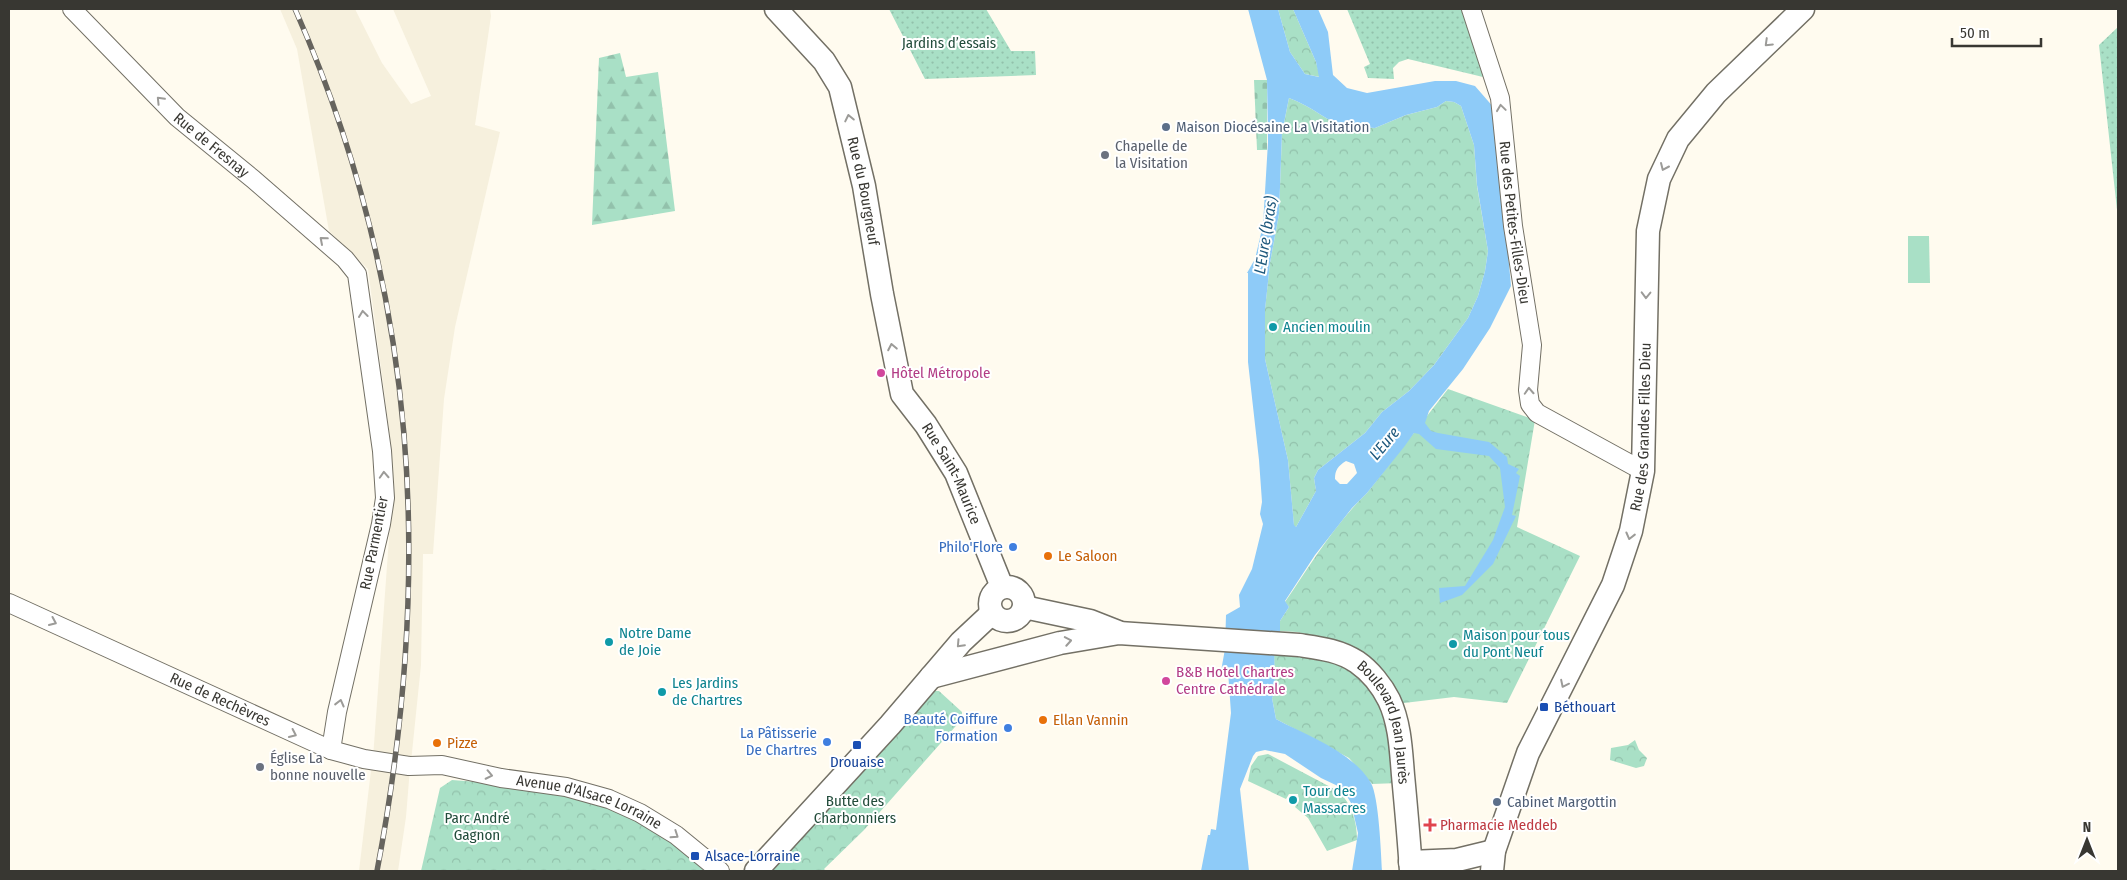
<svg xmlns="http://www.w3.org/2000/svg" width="2127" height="880" font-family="'Fira Sans Condensed',sans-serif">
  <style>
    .built { fill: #f6f0dd }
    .grass { fill: url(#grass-dots) }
    .forest { fill: url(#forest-firs) }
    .cemetery { fill: url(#cemetery-stones) }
    .park { fill: url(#park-crowns) }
    .pitch { fill: #a9e0c6 }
    .water { fill: #8ecbf8; fill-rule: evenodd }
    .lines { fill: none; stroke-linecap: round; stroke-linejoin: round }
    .minor-casing { stroke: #737065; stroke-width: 20 }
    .major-casing { stroke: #737065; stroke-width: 25 }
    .minor { stroke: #fff; stroke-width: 18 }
    .major { stroke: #fff; stroke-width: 22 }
    .rail-casing { stroke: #66645e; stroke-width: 5.5 }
    .rail { stroke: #fff; stroke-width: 4; stroke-dasharray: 11; stroke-linecap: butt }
    .oneway { stroke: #9c9b98 }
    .service-dot { fill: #5c6f8a; stroke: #fff; stroke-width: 2 }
    .worship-dot { fill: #6b7280; stroke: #fff; stroke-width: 2 }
    .culture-dot { fill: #0f9aa8; stroke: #fff; stroke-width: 2 }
    .hotel-dot { fill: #d1479c; stroke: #fff; stroke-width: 2 }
    .shop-dot { fill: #3f7fe0; stroke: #fff; stroke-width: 2 }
    .food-dot { fill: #e8710a; stroke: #fff; stroke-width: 2 }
    .transit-dot { fill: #1a4fb4; stroke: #fff; stroke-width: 2 }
    .health-dot { fill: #e0444e; stroke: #fff; stroke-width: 2 }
    .labels { text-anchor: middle; stroke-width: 4; stroke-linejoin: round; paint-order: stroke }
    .park-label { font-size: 15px; fill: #224c3b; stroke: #fff }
    .service-label { font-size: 15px; fill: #4e5e75; stroke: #fff; text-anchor: start }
    .street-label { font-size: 15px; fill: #383732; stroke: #fff }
    .worship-label { font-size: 15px; fill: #5b616d; stroke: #fff; text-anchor: start }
    .culture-label { font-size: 15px; fill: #0d838f; stroke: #fff; text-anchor: start }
    .hotel-label { font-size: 15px; fill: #b23c85; stroke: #fff; text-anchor: start }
    .shop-label { font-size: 15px; fill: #366cbe; stroke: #fff; text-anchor: end }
    .food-label { font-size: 15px; fill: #c56008; stroke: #fff; text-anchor: start }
    .transit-label { font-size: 15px; fill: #164399; stroke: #fff; text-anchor: start }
    .health-label { font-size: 15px; fill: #be3a42; stroke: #fff; text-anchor: start }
    .water-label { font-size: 16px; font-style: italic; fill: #1e587c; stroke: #fff }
  </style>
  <defs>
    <pattern id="grass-dots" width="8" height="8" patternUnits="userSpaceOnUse" patternTransform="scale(1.25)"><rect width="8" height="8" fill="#a9e0c6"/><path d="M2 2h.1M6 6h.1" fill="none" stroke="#92c1ab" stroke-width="1.8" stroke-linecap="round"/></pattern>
    <pattern id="forest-firs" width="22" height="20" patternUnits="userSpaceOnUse" patternTransform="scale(1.25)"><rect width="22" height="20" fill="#a9e0c6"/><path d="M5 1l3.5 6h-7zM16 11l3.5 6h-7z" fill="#92c1ab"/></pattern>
    <pattern id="cemetery-stones" width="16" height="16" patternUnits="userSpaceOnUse" patternTransform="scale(1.25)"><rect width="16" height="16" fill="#a9e0c6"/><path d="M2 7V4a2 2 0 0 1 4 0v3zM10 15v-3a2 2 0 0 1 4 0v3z" fill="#92c1ab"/></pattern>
    <pattern id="park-crowns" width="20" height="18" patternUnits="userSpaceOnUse" patternTransform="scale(1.25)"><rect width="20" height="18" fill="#a9e0c6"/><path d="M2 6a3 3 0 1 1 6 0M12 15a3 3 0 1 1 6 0" fill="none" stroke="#92c1ab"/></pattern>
  </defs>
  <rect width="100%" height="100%" fill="#fffbef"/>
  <!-- built -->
  <path class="built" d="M280,9H355L382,63L411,104L431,96L393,9H490L491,16L475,125L500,132L455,327L444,399L433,554H423L421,665L411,762L373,758L391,511L390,437L368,269L329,231L297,49Z
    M372,762L410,768L406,817L398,871H359Z"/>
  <!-- grass -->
  <path class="grass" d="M889,9H986L1011,51H1035L1036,75L925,79Z
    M1347,9H1463L1483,77L1408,59L1399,62L1393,68L1394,79L1368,78L1364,67L1370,64Z
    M2118,27V219L2099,45Z"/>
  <!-- forest -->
  <path class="forest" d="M620,53L626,77L658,72L675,211L592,225L599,58Z"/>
  <!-- cemetery -->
  <path class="cemetery" d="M1254,80H1267V150H1257Z"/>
  <!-- park -->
  <path class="park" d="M1278,9H1293L1316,62L1320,77L1305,74L1290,52Z
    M1289,98C1312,106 1329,123 1351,130L1359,127L1375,128L1406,115L1437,107L1446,101L1454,102L1461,106L1474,145L1477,186L1488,251L1485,271L1478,296L1468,318L1434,365L1409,391L1382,412L1365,433L1318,470L1314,478L1316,491L1296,527L1294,526L1288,460L1265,359V309L1270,263L1279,214L1282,133Z
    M1448,389L1535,420L1517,527L1580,556L1507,703L1454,697L1404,703L1395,698L1337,641L1297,632L1280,631V621L1289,607L1285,602C1311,564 1334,525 1367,493Z
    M1274,651L1324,654L1359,671L1384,703L1399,783L1372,784L1349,758L1276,719L1272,698L1275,692Z
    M935,691H939L962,712V719L864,830L824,869L826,871H772Z
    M1635,740L1639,750L1647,758L1644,766L1636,768L1610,760L1611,748L1628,745Z
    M1268,754L1338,791C1352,804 1357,822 1357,840L1327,851L1308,818L1295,807L1299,800L1298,794H1289L1286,799L1248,781L1251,766L1258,756Z
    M452,780L530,786L584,797L657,828L705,871H421L440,788Z"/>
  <!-- pitch -->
  <path class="pitch" d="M1908,236H1929L1930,283H1908Z"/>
  <!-- water -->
  <path class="water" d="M1248,9H1278L1290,52L1305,74L1319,77L1316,62L1293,9H1318L1328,32L1333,75L1347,88L1367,93L1435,81H1456L1475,86L1495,109L1511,286L1490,328L1463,369L1429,411L1425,423L1431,431L1438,433L1489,442L1507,457L1508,464L1519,469L1516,473L1520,476L1512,515L1516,516L1493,564L1462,595L1440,603L1439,588L1465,586L1493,540L1505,507L1500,468L1489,456L1436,449L1419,434L1414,433L1404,447L1367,493L1352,508L1315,555L1285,601L1289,607L1280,621V637L1274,638L1275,693L1272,698L1276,719C1307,736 1352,751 1371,783C1379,798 1381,853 1382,871H1352L1358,833L1351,803L1342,788L1321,778L1285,754L1265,750L1256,752L1253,756L1240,789L1249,871H1201L1208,835H1210L1211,829L1216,830L1231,713L1228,671H1221L1225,649L1226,615L1240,607L1239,595L1252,569L1263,524L1260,514L1262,502L1259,460L1248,362V273H1247L1255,259L1263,225L1268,142L1267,80ZM1289,98C1312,106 1329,123 1351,130L1359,127L1375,128L1406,115L1437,107L1446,101L1454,102L1461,106L1474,145L1477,185L1488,251L1485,271L1478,296L1468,318L1434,365L1409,391L1382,412L1365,433L1318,470L1314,478L1316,491L1296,527L1294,525L1288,460L1265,359V310L1270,263L1279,214L1282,133ZM1346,461L1354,464L1357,473L1347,484H1340L1335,479C1335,470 1338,466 1346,461Z"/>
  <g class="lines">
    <!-- minor casing -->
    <g class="minor-casing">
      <g id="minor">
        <path id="s1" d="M72,9L177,117L253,179L345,259L357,274L382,451L385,498L381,524L337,712L331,750"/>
        <path id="s2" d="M1471,9L1500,98L1513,226L1532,345L1528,390L1530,404L1537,413L1643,471"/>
        <path id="s3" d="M9,603L331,750L364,759L409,766L442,765L501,778L566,787L609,799L640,813L676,835L720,871"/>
      </g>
    </g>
    <!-- major casing -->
    <g class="major-casing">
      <g id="major">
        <path id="s4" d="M776,9L824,61L840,87L864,186L882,294L902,394L926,425L956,473L1002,587"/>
        <circle cx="1007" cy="604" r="17"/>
        <path d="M1024,607L1090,621L1118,632"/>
        <path id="s5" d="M931,677L1060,643L1119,633L1299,645C1319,648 1339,650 1357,662C1370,671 1382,686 1389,700C1400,723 1401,751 1403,775C1406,807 1409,839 1411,871"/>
        <path d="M1410,862L1457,860L1494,851"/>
        <path d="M756,871L890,725L961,642L992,613"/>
        <path id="s6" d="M1492,871L1494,851L1528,753L1613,585L1631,531L1643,471L1648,231L1659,179L1678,139L1716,93L1803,9"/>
      </g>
    </g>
    <!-- minor -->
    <use href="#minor" class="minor"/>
    <!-- major -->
    <use href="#major" class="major"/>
    <!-- rail casing -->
    <g class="rail-casing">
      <path id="rail" d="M295,9C419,289 434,573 377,871"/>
    </g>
    <!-- rail -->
    <use href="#rail" class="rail"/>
  </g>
  <!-- one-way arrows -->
  <defs><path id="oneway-chevron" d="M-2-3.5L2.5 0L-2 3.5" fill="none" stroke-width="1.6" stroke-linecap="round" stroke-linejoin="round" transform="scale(1.25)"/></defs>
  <g class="oneway">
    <use href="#oneway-chevron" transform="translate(1768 43) rotate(136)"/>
    <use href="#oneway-chevron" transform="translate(160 100) rotate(-134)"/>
    <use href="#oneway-chevron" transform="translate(1501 108) rotate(-98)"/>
    <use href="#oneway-chevron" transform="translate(849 118) rotate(-102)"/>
    <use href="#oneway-chevron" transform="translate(1664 167) rotate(114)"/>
    <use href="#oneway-chevron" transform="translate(323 240) rotate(-139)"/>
    <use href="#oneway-chevron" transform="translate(1646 295) rotate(91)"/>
    <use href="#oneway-chevron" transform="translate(363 314) rotate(-97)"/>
    <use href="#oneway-chevron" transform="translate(892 347) rotate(-101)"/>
    <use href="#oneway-chevron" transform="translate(1529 391) rotate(-93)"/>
    <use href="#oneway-chevron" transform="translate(384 475) rotate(-93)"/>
    <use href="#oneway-chevron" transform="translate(1630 536) rotate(104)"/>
    <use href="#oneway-chevron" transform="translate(53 622) rotate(24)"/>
    <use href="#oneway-chevron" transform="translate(1068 641) rotate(-10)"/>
    <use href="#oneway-chevron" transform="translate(960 644) rotate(133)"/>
    <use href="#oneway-chevron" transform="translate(1564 684) rotate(116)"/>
    <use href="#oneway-chevron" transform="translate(340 703) rotate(-76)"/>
    <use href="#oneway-chevron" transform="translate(293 734) rotate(25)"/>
    <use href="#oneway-chevron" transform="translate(489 775) rotate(12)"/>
    <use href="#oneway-chevron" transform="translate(675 835) rotate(34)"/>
  </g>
  <!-- markers -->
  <g class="service-dot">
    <circle cx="1166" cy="127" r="5"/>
    <circle cx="1497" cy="802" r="5"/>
  </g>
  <g class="worship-dot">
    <circle cx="1105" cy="155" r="5"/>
    <circle cx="260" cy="767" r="5"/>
  </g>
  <g class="culture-dot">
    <circle cx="1273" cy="327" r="5"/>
    <circle cx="609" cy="642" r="5"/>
    <circle cx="1453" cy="644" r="5"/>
    <circle cx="662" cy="692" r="5"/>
    <circle cx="1293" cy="800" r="5"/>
  </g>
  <g class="hotel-dot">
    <circle cx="881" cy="373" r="5"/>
    <circle cx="1166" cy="681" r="5"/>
  </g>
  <g class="shop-dot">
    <circle cx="1013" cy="547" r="5"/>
    <circle cx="1008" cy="728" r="5"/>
    <circle cx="827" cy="742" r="5"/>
  </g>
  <g class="food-dot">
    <circle cx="1048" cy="556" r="5"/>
    <circle cx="1043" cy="720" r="5"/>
    <circle cx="437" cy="743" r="5"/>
  </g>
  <g class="transit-dot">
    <rect x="1539" y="702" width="10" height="10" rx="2.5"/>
    <rect x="852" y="740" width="10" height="10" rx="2.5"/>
    <rect x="690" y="851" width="10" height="10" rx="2.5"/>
  </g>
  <path class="health-dot" d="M1427.5 817.5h5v5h5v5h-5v5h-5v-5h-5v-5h5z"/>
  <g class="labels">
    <!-- park labels -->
    <g class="park-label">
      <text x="949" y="48">Jardins d’essais</text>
      <text x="855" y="806">Butte des<tspan x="855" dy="17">Charbonniers</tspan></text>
      <text x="477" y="823">Parc André<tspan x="477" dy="17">Gagnon</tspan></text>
    </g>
    <!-- service labels -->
    <g class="service-label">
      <text x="1176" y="132">Maison Diocésaine La Visitation</text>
      <text x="1507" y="807">Cabinet Margottin</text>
    </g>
    <!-- street labels -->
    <g class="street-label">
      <text dy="5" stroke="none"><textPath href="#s1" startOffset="195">Rue de Fresnay</textPath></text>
      <text dy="5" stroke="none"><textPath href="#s4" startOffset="208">Rue du Bourgneuf</textPath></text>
      <text dy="5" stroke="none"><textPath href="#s2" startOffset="219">Rue des Petites-Filles-Dieu</textPath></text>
      <text dy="5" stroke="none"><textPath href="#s6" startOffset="474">Rue des Grandes Filles Dieu</textPath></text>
      <text dy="5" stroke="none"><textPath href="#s4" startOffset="509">Rue Saint-Maurice</textPath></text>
      <text transform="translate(374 543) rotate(-79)" y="5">Rue Parmentier</text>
      <text dy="5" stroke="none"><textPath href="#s3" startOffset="232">Rue de Rechèvres</textPath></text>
      <text dy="5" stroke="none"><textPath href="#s5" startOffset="504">Boulevard Jean Jaurès</textPath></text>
      <text dy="5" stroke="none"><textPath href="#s3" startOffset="619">Avenue d'Alsace Lorraine</textPath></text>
    </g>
    <!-- worship labels -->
    <g class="worship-label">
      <text x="1115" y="151">Chapelle de<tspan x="1115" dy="17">la Visitation</tspan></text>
      <text x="270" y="763">Église La<tspan x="270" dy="17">bonne nouvelle</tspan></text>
    </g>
    <!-- culture labels -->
    <g class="culture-label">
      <text x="1283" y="332">Ancien moulin</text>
      <text x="619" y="638">Notre Dame<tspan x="619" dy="17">de Joie</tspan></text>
      <text x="1463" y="640">Maison pour tous<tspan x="1463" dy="17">du Pont Neuf</tspan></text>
      <text x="672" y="688">Les Jardins<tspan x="672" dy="17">de Chartres</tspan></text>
      <text x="1303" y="796">Tour des<tspan x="1303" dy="17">Massacres</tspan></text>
    </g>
    <!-- hotel labels -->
    <g class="hotel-label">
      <text x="891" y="378">Hôtel Métropole</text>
      <text x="1176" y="677">B&amp;B Hotel Chartres<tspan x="1176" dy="17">Centre Cathédrale</tspan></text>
    </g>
    <!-- shop labels -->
    <g class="shop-label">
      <text x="1003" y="552">Philo'Flore</text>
      <text x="998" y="724">Beauté Coiffure<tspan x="998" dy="17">Formation</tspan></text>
      <text x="817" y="738">La Pâtisserie<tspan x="817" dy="17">De Chartres</tspan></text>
    </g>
    <!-- food labels -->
    <g class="food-label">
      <text x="1058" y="561">Le Saloon</text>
      <text x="1053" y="725">Ellan Vannin</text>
      <text x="447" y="748">Pizze</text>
    </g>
    <!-- transit labels -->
    <g class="transit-label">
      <text x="1554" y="712">Béthouart</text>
      <text x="857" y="767" text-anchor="middle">Drouaise</text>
      <text x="705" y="861">Alsace-Lorraine</text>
    </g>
    <!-- health labels -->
    <g class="health-label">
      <text x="1440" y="830">Pharmacie Meddeb</text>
    </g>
    <!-- water labels -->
    <g class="water-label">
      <text transform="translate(1265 235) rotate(-81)" y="6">L'Eure (bras)</text>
      <text transform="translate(1384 443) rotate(-50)" y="6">L'Eure</text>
    </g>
  </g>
  <!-- border -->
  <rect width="2127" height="880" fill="none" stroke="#383732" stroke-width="20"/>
  <!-- north arrow -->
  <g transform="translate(2087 840)" stroke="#ffffff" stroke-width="4" paint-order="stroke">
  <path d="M0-4L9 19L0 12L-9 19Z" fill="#383732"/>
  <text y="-8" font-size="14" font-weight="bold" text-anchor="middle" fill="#383732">N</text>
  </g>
  <!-- scale -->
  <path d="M1952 38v8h89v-8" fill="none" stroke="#383732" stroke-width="2.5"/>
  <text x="1960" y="38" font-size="15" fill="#383732" stroke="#ffffff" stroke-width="4" paint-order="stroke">50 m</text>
</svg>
